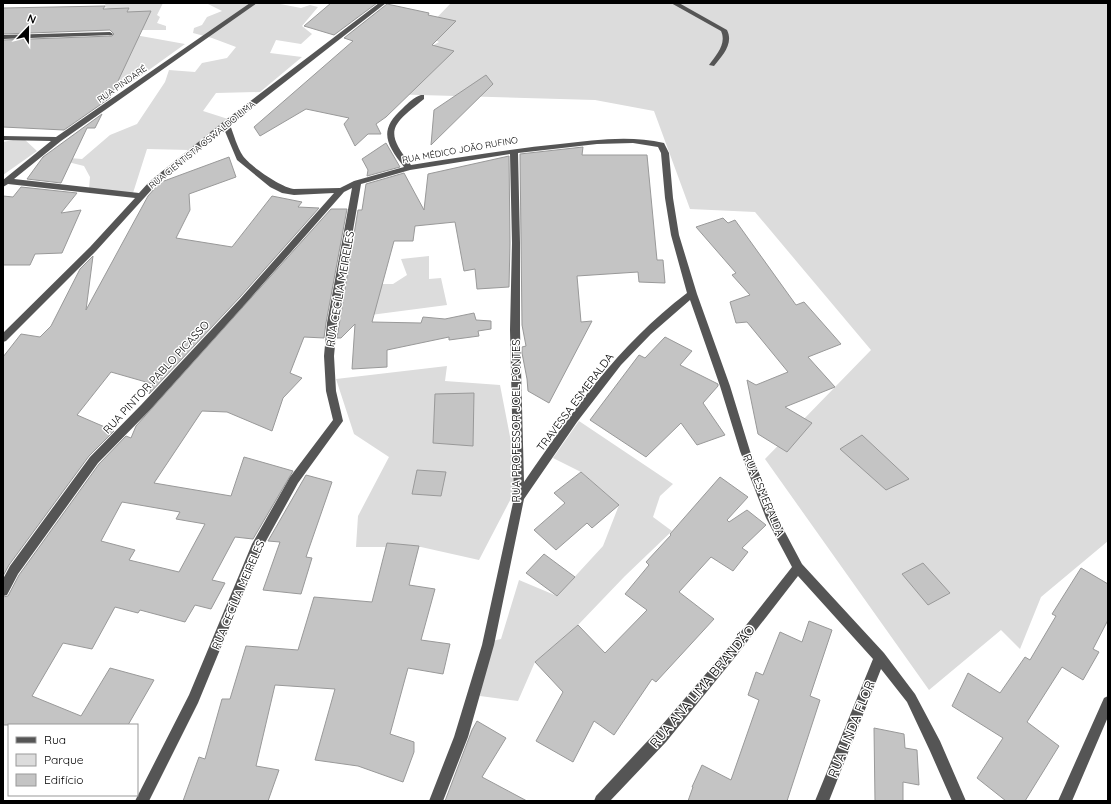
<svg xmlns="http://www.w3.org/2000/svg" width="1111" height="804" font-family="Quicksand,sans-serif">
  <style>
    .green { fill: #dcdcdc }
    .building { fill: #c4c4c4; stroke: #999; fill-rule: evenodd }
    .lines { fill: none; stroke-linecap: round; stroke-linejoin: round }
    .minor { fill: #555; fill-rule: evenodd }
    .labels { text-anchor: middle; stroke-width: 3; stroke-linejoin: round; paint-order: stroke }
    .far-street-label { font-size: 9px; fill: #000; stroke: #fff }
    .street-label { font-size: 11px; fill: #000; stroke: #fff }
    .near-street-label { font-size: 13px; fill: #000; stroke: #fff }
  </style>
  <rect width="100%" height="100%" fill="#fff"/>
  <!-- green -->
  <path class="green" d="M106,3H163L157,15L160,17L157,23L166,26V30H110L122,22L129,9H111L104,7Z
    M206,3H275L301,8L310,5L318,7L302,26L312,34L301,44L276,40L270,53L302,57L260,92L216,93L203,111L228,119L190,150L147,149L133,193L89,189L90,177L84,166L68,162L58,157L82,159L110,135L137,124L165,82L169,70L195,72L202,63L227,58L236,47L212,38L193,33L194,28L202,25L207,17L222,11Z
    M451,3H1108V541L1041,597L1020,649L1001,630L929,690L765,459L871,350L755,212L690,209L654,111L595,100L349,93L439,42L422,33Z
    M124,33L185,44L128,85L92,81L107,38L110,34Z
    M23,138L37,151L3,175V142Z
    M429,256V279L441,278L447,305L340,319L346,296L383,284H393L407,275L401,259Z
    M447,366L445,381L500,385L519,483L479,560L421,547H356L358,516L389,457L354,434L336,379Z
    M579,421L673,484L660,496L653,517L672,531L625,576L578,625L535,662L518,701L480,696L487,642L501,639L519,580L557,596L603,546L619,505L581,472L553,458Z"/>
  <!-- building -->
  <path class="building" d="M331,3H377L334,35L304,26Z
    M387,4L429,13L428,15L456,21L432,45L454,51L386,117L376,124L381,134H368L355,146L344,124L349,118L306,109L260,136L254,127L353,41L344,38Z
    M105,6L103,9L129,8L127,12L151,11L110,98L64,130L3,127V40L112,36L114,34L110,30L3,34V8Z
    M486,75L493,84L431,145L434,110Z
    M102,114L95,128H87L61,183L27,179L43,157Z
    M386,143L400,167L367,176L368,170L362,159Z
    M583,147L582,155H647L657,260H663L665,283L639,282L638,272L577,276L581,322L592,321L549,403L528,391L527,379L522,353V347L526,346L522,325L520,154Z
    M509,156L510,243L509,287L477,289L475,269L464,271L455,222L415,226L413,241H394L372,322L421,323L423,317L445,319L474,313L476,320L491,321V329L478,331L479,336L449,340V337L387,350V367L352,369L355,324L341,338H337L358,210H362L366,184L404,173L424,210L428,174Z
    M229,157L236,177L189,194L190,210L176,238L232,247L272,196L302,202L298,207L319,208L240,297L149,394L153,384L111,372L77,415L114,431L89,456L9,565L3,576V357L21,334L40,337L51,326L80,269L93,256L86,310L148,196L156,187L164,181Z
    M21,187L77,193L61,213L81,210L62,253L35,254L30,265H3V196L13,197Z
    M331,209H347L326,323L324,338L304,337L290,373L302,378L283,398L272,431L227,412L202,411L154,483L231,496L244,457L293,471L253,539L235,537L212,580L225,583L211,609L195,605L185,622L140,610L138,613L115,607L92,649L63,643L32,696L81,716L110,668L154,680L128,725H3V597L8,596L19,575L99,464L126,436L131,438L136,426ZM122,502L180,512L176,519L205,524L179,572L129,560L135,550L101,541Z
    M723,218L728,223L735,220L796,305L804,302L841,344L808,357L835,387L785,407L812,423L787,452L758,434L747,380L756,385L788,372L747,322L736,323L730,302L750,295L732,275L736,273L696,227Z
    M665,337L692,351L680,365L718,384V386L703,403L725,435L697,445L681,423L646,457L590,420L639,355L645,358Z
    M474,393L473,446L433,443L435,394Z
    M862,435L909,479L886,490L840,449Z
    M417,470L446,472L441,496L412,494Z
    M581,472L619,505L592,528L587,523L556,550L534,530L565,503L554,493Z
    M306,475L332,482L306,557L312,558L301,594L263,590L280,542L268,541Z
    M720,477L748,497L727,520L729,522L747,510L766,525L742,548L748,552L733,571L711,557L679,592L714,619L656,682L652,679L614,735L594,721L573,762L536,741L563,692L535,662L578,625L605,653L647,610L625,594L649,565L646,562L671,535L670,534Z
    M387,543L419,546L409,585L435,589L421,640L450,644L443,674L408,668L390,734L414,742V752L403,782L358,766L315,760L335,689L275,685L256,766L279,770L268,801H183L199,757L205,759L222,699H230L246,646L298,650L314,597L372,602Z
    M544,554L575,577L557,596L526,573Z
    M923,563L950,593L928,605L902,574Z
    M1081,568L1108,584V620L1093,649L1099,652L1083,680L1062,667L1027,722L1059,746L1025,801H1006L977,778L1003,738L952,706L968,673L1000,693L1025,657L1030,660L1056,616L1052,614Z
    M809,621L832,630L810,696L820,700L787,801H688L693,787H692L702,765L731,780L759,700L748,695L756,672L763,675L780,632L802,642Z
    M477,721L506,738L482,777L527,801H445L472,730Z
    M874,728L904,734L905,748L917,750L919,785L903,782V801H875Z"/>
  <g class="lines">
    <!-- minor -->
    <path class="minor" d="M250,3H257L61,141L14,179L139,193L149,182L223,122L379,3H386L230,125C234,135 237,147 243,156C250,166 282,188 294,189L340,188L354,181L404,167C386,144 378,130 403,108C408,103 414,97 421,95H424V99C392,125 383,130 411,165C461,157 510,149 560,144C594,140 630,135 664,143L669,153L673,198L679,235L697,294L730,386L750,451L777,517L802,564L884,653L915,694L940,741L966,801H952L930,751L907,702L881,669L829,801H815L873,659L798,576L736,656L666,742L610,801H594L596,796L656,732L728,648L792,567L766,518L740,451L720,386L690,300L651,334L621,365L577,422L524,499L494,645L468,737L443,801H429L454,737L482,645L514,498L510,330L512,243L510,154L410,170L361,184L337,323L334,356L336,391L343,421L298,483L261,550L198,703L149,801H135L189,695L252,544L290,477L333,420L326,391L324,356L327,323L352,188L344,192L247,302L149,411L98,463L18,574L7,595L3,596V579L10,566L90,457L141,405L241,298L334,193L294,195L282,193L270,187L237,160L224,129L155,186L96,251L6,341L3,342V333L90,247L135,198L8,184L3,187V180L51,141L3,140V136L56,137ZM633,143L658,147L661,153L665,198L671,235L687,293C617,346 573,411 524,482L520,330V243L518,153L597,144Z
      M671,3H679L727,30C734,44 722,56 714,66L709,65C716,55 727,44 721,31Z
      M110,32L113,34L112,35L3,39V35Z
      M1108,696V717L1072,801H1058L1104,698Z"/>
  </g>
  <g class="labels">
    <!-- far-street labels -->
    <g class="far-street-label">
      <text transform="translate(122 84) rotate(-35)" y="3">RUA PINDARÉ</text>
      <text transform="translate(202 145) rotate(-39)" y="3">RUA CIENTISTA OSWALDO LIMA</text>
      <text transform="translate(460 150) rotate(-10)" y="3">RUA MÉDICO JOÃO RUFINO</text>
    </g>
    <!-- street labels -->
    <g class="street-label">
      <text transform="translate(340 289) rotate(-80)" y="4">RUA CECÍLIA MEIRELES</text>
      <text transform="translate(156 377) rotate(-47)" y="4">RUA PINTOR PABLO PICASSO</text>
      <text transform="translate(575 402) rotate(-53)" y="4">TRAVESSA ESMERALDA</text>
      <text transform="translate(516 421) rotate(-90)" y="4">RUA PROFESSOR JOEL PONTES</text>
      <text transform="translate(764 495) rotate(67)" y="4">RUA ESMERALDA</text>
      <text transform="translate(238 595) rotate(-67)" y="4">RUA CECÍLIA MEIRELES</text>
    </g>
    <!-- near-street labels -->
    <g class="near-street-label">
      <text transform="translate(702 686) rotate(-50)" y="5">RUA ANA LIMA BRANDÃO</text>
      <text transform="translate(851 729) rotate(-68)" y="5">RUA LINDA FLOR</text>
    </g>
  </g>
  <!-- border -->
  <rect width="1111" height="804" fill="none" stroke="#000000" stroke-width="8"/>
  <!-- legend -->
  <rect x="8" y="724" width="130" height="72" fill="#ffffff" stroke="#999999"/>
  <rect x="16" y="737" width="20" height="6" fill="#555555" stroke="#999999"/>
  <text x="44" y="744" font-size="12" fill="#000000">Rua</text>
  <rect x="16" y="754" width="20" height="12" fill="#dcdcdc" stroke="#999999"/>
  <text x="44" y="764" font-size="12" fill="#000000">Parque</text>
  <rect x="16" y="774" width="20" height="12" fill="#c4c4c4" stroke="#999999"/>
  <text x="44" y="784" font-size="12" fill="#000000">Edifício</text>
  <!-- north arrow -->
  <g transform="translate(28 28) rotate(22)" stroke="#ffffff" stroke-width="3" paint-order="stroke">
  <path d="M0-3L7 15L0 10L-7 15Z" fill="#000000"/>
  <text y="-6" font-size="11" font-weight="bold" text-anchor="middle" fill="#000000">N</text>
  </g>
</svg>
